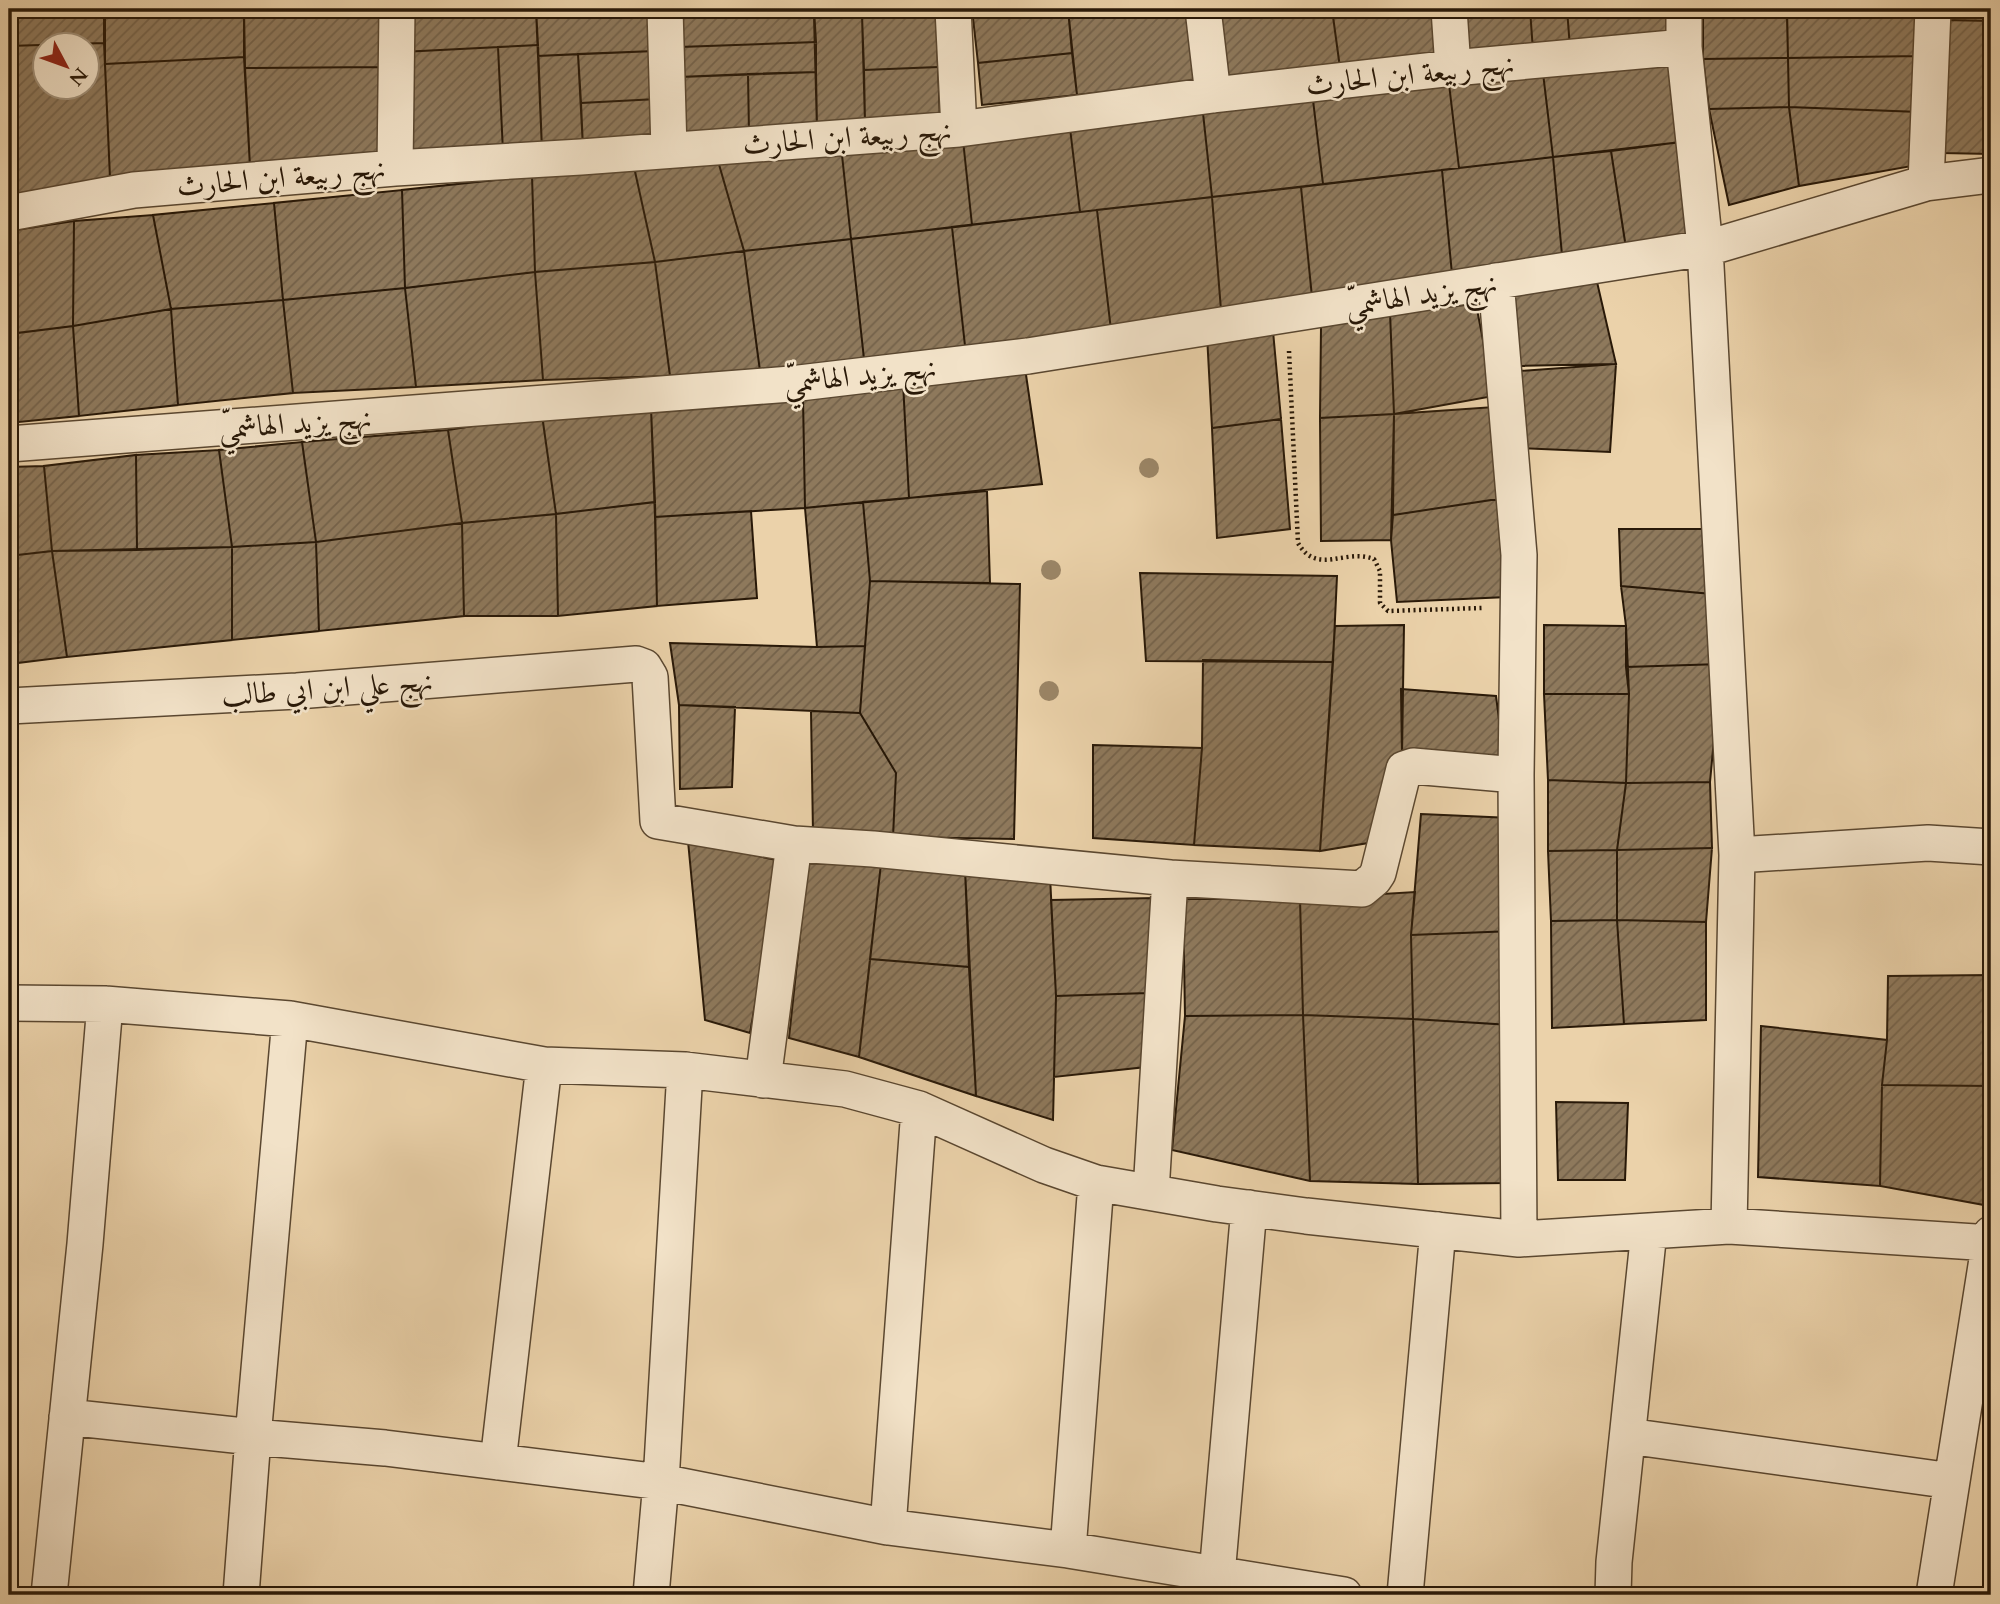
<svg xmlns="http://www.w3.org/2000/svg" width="2000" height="1604" font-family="Cardo,Amiri,serif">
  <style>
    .building { fill: url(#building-hatch); stroke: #291908; stroke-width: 2; fill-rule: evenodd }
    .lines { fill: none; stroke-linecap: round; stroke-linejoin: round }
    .minor-casing { stroke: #5a4730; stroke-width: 38 }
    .path { stroke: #291908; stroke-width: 4.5; stroke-dasharray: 2 3.5; stroke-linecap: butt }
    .minor { stroke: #f2e2c8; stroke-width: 35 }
    .tree { fill: #9b8667 }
    .labels { text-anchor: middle; stroke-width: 5; stroke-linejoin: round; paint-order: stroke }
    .street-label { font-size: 30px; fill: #291908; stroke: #f2e2c8 }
  </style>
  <defs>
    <pattern id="building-hatch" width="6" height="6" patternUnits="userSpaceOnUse" patternTransform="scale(1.75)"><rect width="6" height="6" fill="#8e795c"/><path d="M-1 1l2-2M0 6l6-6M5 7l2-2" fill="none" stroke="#74624a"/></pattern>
  </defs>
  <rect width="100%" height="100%" fill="#ebd2aa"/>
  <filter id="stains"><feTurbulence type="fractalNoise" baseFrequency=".00286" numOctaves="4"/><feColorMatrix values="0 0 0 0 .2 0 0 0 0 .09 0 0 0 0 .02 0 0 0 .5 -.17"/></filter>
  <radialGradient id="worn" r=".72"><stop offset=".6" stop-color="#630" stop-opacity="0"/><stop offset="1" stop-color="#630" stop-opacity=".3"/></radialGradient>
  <!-- building -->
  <path class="building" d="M9,9H104V43L9,46Z
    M105,9H244V57L105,64Z
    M244,9H379V67L245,68Z
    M400,9H536L538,45L402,52Z
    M536,9H652L654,51L538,56Z
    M678,9H814L816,42L680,47Z
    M814,9H936V12L814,16Z
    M972,9H1068L1072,53L978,63Z
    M1068,9H1186L1194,82L1077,95Z
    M1237,9H1332L1340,68L1226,83L1217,12Z
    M1332,9H1431L1437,54L1340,68Z
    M1458,9H1530L1533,51L1460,55Z
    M1530,9H1567L1570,48L1533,51Z
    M1567,9H1676L1678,41L1570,48Z
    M1703,9H1787L1788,58L1703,59Z
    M1787,9H1918V14L1787,17Z
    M1945,9H1991V21L1945,20Z
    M936,12L938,67L864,70L862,15Z
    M1918,14V56L1788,58L1787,17Z
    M862,15L865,123L817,129L814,16Z
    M1945,20L1991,21V154L1942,153Z
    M816,42V72L680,77V47Z
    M104,43L110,178L9,195V46ZM46,46H88V88H46Z
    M538,45L542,150L503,152L498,47Z
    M498,47L503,152L408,157L402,52Z
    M654,51L657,99L581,103L578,54Z
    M1072,53L1077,95L982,105L978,63Z
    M578,54L583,148L542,150L538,56Z
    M1918,56L1919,112L1789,107L1788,58Z
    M244,57L250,167L110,178L105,64Z
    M1671,58L1681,142L1553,157L1543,73Z
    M1788,58L1789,107L1709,109L1703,59Z
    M379,67L381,156L250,167L245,68Z
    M938,67L940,120L865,123L864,70Z
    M816,72L817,129L749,133L748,74Z
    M1543,73L1553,157L1459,168L1449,84Z
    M748,74L749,133L682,140L680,77Z
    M1449,84L1459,168L1323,184L1313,100Z
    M657,99L658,144L583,148L581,103Z
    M1313,100L1323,184L1212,197L1203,113Z
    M1789,107L1799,186L1729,205L1709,109Z
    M1789,107L1919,112L1912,166L1799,186Z
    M1203,113L1212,197L1080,212L1070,128Z
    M1070,128L1080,212L972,225L963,140Z
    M963,140L972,225L851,239L842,155Z
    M1681,142L1690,239L1626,248L1611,151Z
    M1611,151L1626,248L1562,255L1553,157Z
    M842,155L851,239L744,251L718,161Z
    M1553,157L1562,255L1452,274L1442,170Z
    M718,161L744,251L655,262L634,167Z
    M634,167L655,262L535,272L532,176Z
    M1442,170L1452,274L1312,297L1301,187Z
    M532,176L535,272L405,288L402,190Z
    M1301,187L1312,297L1221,310L1212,197Z
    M402,190L405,288L283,300L274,203Z
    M1212,197L1221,310L1111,330L1097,210Z
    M274,203L283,300L171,309L153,215Z
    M1097,210L1111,330L965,346L952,227Z
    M153,215L171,309L73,326L74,221Z
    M74,221L73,326L9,334V231Z
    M952,227L965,346L864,359L851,239Z
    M851,239L864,359L760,371L744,251Z
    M744,251L760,371L670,376L655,262Z
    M655,262L670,376L543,380L535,272Z
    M535,272L543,380L416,387L405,288Z
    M1597,282L1616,364L1516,366L1512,296Z
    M405,288L416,387L293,393L283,300Z
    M283,300L293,393L178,405L171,309Z
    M1476,304L1487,361L1488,397L1394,414L1390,312Z
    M171,309L178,405L79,416L73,326Z
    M1390,312L1394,414L1320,418L1321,327Z
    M73,326L79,416L9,423V334Z
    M1273,331L1281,419L1212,428L1207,335Z
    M1616,364L1610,452L1521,448L1519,371Z
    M1025,368L1042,484L909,498L903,382Z
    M903,382L909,498L805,508L803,398Z
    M803,398L805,508L655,517L651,408Z
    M1494,407L1498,499L1393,515L1394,414Z
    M651,408L655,502L556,514L542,415Z
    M1394,414L1391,540L1321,541L1320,418Z
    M542,415L556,514L462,523L448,430Z
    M1281,419L1290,529L1217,538L1212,428Z
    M448,430L462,523L316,542L302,442Z
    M302,442L316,542L232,547L219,450Z
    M219,450L232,547L137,550L136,455Z
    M136,455L137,550L52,551L44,466Z
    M44,466L52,551L9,556V467Z
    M987,491L990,583L870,581L863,502Z
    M1498,499L1507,597L1397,602L1391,540L1393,515Z
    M655,502L657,606L558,616L556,514Z
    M863,502L870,581L865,646L817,647L805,508Z
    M751,511L757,598L657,606L655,517Z
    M556,514L558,616H464L462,523Z
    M462,523L464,616L319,631L316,542Z
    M1619,529H1711L1712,594L1621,586Z
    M316,542L319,631L232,640V547Z
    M232,547V640L67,657L52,551Z
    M52,551L67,657L9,664V556Z
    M1140,573L1337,576L1333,662L1146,661Z
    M870,581L1020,584L1014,839L893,837L896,773L860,713Z
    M1621,586L1712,594L1721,664L1626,667V626Z
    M1404,625L1402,755L1374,842L1320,851L1335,626Z
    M1544,625L1626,626L1629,694H1544Z
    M670,643L817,647L865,646L860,713L679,705Z
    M1203,660L1333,662L1320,851L1194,845L1202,748Z
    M1721,664L1710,782L1626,783L1629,694L1626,667Z
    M1401,689L1496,696L1504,758L1402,755Z
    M1544,694H1629L1626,783L1548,780Z
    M679,705L735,707L732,787L680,789Z
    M811,711L860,713L896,773L893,837L813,833Z
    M1093,745L1202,748L1194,845L1093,838Z
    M1548,780L1626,783L1617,850L1548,851Z
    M1710,782L1712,848L1617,850L1626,783Z
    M1421,814L1511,818L1513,931L1411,935Z
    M688,841L781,861L750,1033L705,1020Z
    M1712,848L1706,922L1617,920V850Z
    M1617,850V920L1551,921L1548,851Z
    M808,860L881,864L859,1057L789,1038Z
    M881,864L965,869L969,967L870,959Z
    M965,869L1050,876L1056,996L1053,1120L976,1096Z
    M1415,892L1411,935L1413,1019L1303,1015L1300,899Z
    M1156,898L1148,993L1056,996L1051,900Z
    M1183,899H1300L1303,1015L1185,1016Z
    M1617,920L1624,1024L1552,1028L1551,921Z
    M1617,920L1706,922V1020L1624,1024Z
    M1513,931L1511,1025L1413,1019L1411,935Z
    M870,959L969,967L976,1096L859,1057Z
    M1991,975V1086L1882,1085L1887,1040L1888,976Z
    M1148,993L1146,1067L1054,1077L1056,996Z
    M1303,1015L1413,1019L1418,1184L1310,1181Z
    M1303,1015L1310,1181L1172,1150L1185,1016Z
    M1413,1019L1511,1025L1508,1183L1418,1184Z
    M1761,1026L1887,1040L1882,1085L1880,1186L1758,1177Z
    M1882,1085L1991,1086V1139L1984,1205L1880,1186Z
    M1556,1102L1628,1103L1625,1180H1558Z"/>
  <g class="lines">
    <!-- minor casing -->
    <g class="minor-casing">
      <path id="minor" d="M665,9L669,150
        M953,9L959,129
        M1203,9L1213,95
        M1449,9L1453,68
        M1684,9V47L1705,247L1737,855L1928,843L1991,847
        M395,168L397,9
        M1926,183L1933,9
        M9,213L134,190L395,168L581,157L959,129L1213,95L1453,68L1684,47
        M1496,281L1519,555L1516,775L1519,1239
        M9,444L791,384L1028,356L1711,247L1926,183L1991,175
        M9,706L297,691L636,664L644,667L650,677L658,821L794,844
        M9,1003L105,1004L290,1019L544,1065L685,1070L845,1089L919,1109L1044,1165L1096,1183L1217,1204L1306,1216L1519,1239L1729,1226L1991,1243
        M763,1080L794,844L873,849L1170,878
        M1151,1192L1170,878L1362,889L1374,879L1378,873L1404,769L1413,766L1516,775
        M1729,1226L1737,855
        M67,1417L253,1437L385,1448L661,1482L888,1527L1068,1550L1344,1595
        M1628,1436L1952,1481
        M498,1462L544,1065
        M888,1527L919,1109
        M1068,1550L1096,1183
        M1217,1575L1249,1208
        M49,1595L85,1244L105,1004
        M241,1595L253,1437L290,1019
        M651,1595L661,1482L685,1070
        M1405,1595L1438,1230
        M1613,1595L1614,1562L1649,1231
        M1934,1595L1991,1234"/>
    </g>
    <!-- path -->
    <path class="path" d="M1289,351L1298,543C1317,576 1344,548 1374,559L1380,571V603L1388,611L1482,608"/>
    <!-- minor -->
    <use href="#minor" class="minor"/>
  </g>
  <!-- trees -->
  <g class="tree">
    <circle cx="1149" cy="468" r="10"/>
    <circle cx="1051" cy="570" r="10"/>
    <circle cx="1049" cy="691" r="10"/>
  </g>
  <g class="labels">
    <!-- street labels -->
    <g class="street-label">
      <text transform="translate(1410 74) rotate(-6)" y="10">نهج ربيعة ابن الحارث</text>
      <text transform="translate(847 137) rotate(-4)" y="10">نهج ربيعة ابن الحارث</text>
      <text transform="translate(281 177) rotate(-5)" y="10">نهج ربيعة ابن الحارث</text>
      <text transform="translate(1421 294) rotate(-9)" y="10">نهج يزيد الهاشميّ</text>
      <text transform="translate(860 375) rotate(-6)" y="10">نهج يزيد الهاشميّ</text>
      <text transform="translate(295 423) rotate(-4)" y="10">نهج يزيد الهاشميّ</text>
      <text transform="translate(327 688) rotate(-4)" y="10">نهج علي ابن ابي طالب</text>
    </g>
  </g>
  <!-- margin -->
  <rect width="2000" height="1604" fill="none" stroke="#ebd2aa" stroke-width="35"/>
  <rect x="10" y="10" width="1979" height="1583" fill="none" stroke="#291908" stroke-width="3.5"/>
  <rect x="18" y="18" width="1965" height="1569" fill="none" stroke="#291908" stroke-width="2"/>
  <!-- north arrow -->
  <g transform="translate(66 66) rotate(131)"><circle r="33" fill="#f2e2c8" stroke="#a2927b" stroke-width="2"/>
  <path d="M0-5L12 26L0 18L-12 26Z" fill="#8f2418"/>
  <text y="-10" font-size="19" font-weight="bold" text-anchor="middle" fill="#291908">N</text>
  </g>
  <rect width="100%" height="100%" filter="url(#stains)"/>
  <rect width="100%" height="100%" fill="url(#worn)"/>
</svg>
